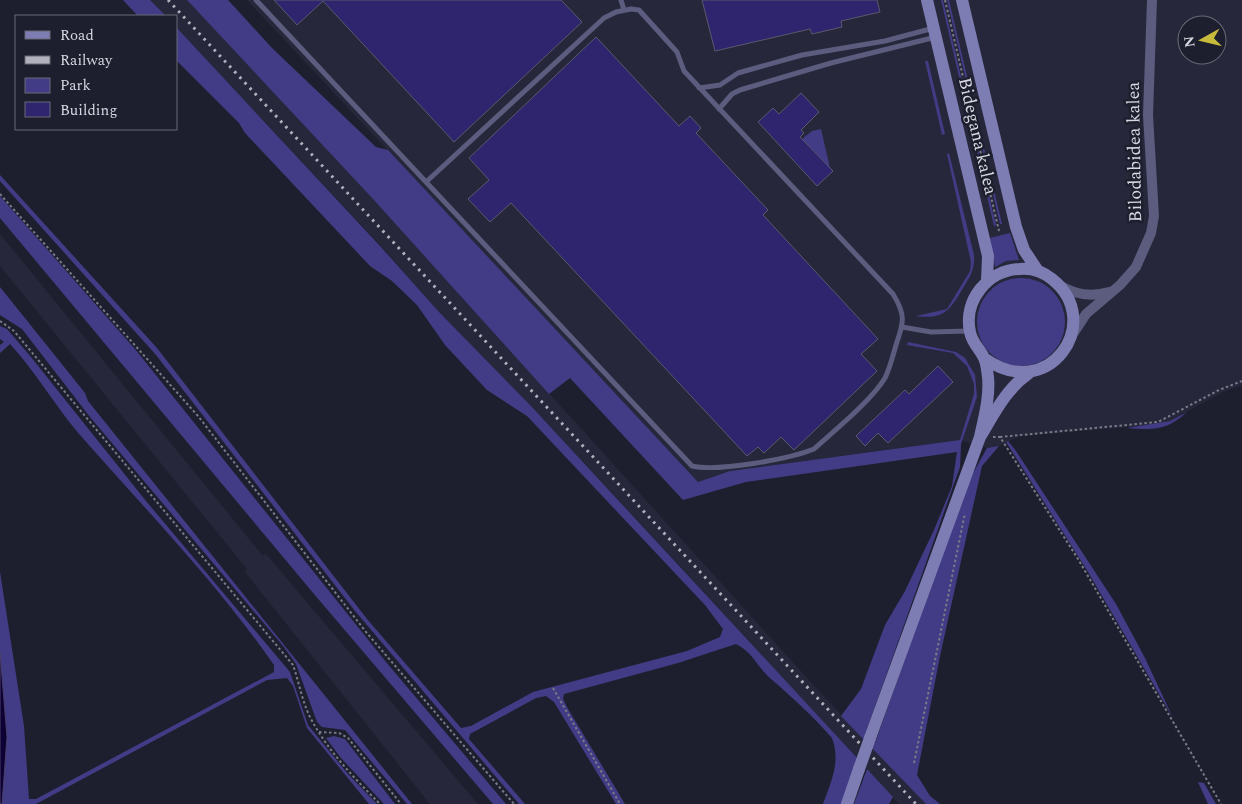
<svg xmlns="http://www.w3.org/2000/svg" width="1242" height="804" font-family="Spectral,serif">
  <style>
    .built { fill: #27273b; fill-rule: evenodd }
    .green { fill: #423c86 }
    .water { fill: #0d0035; stroke: #4a4069 }
    .building { fill: #2f246e; stroke: #595a6c }
    .lines { fill: none; stroke-linecap: round; stroke-linejoin: round }
    .path { stroke: #7a7a87; stroke-width: 2; stroke-dasharray: 2.5 2.5; stroke-linecap: butt }
    .lane { stroke: #5b5c7e; stroke-width: 5 }
    .street { stroke: #5b5c7e; stroke-width: 10 }
    .secondary { stroke: #7d7db4; stroke-width: 12 }
    .rail { stroke: #b1b1bd; stroke-width: 3; stroke-dasharray: 2.5 5; stroke-linecap: butt }
    .secondary-bridge { stroke: #7d7db4; stroke-width: 12 }
    .labels { text-anchor: middle; stroke-width: 5; stroke-linejoin: round; paint-order: stroke }
    .street-label { font-size: 18px; fill: #d7d7e2; stroke: #1e1f2e }
  </style>
  <rect width="100%" height="100%" fill="#1e1f2e"/>
  <!-- built -->
  <path class="built" d="M150,0H187L373,199L818,690L926,804H899L644,527L531,406L440,313L382,247L176,27V16H166Z
    M247,0H1242V385L1221,393L1170,421L1153,425L1020,436L999,446L987,448L960,440L730,471L698,482ZM1187,25H1217V55H1187Z
    M0,234L263,556L266,554L478,804H430L245,572L247,569L0,266Z"/>
  <!-- green -->
  <path class="green" d="M123,0H150L166,16H138Z
    M187,0H228L272,48L376,147L388,150L698,482L730,471L960,440L974,394V384L967,366L953,353L907,345L908,342L956,352L965,358L975,375L977,397L961,444L960,467L865,735L875,743L968,482L987,448L999,446L982,466L940,656L917,775L930,796L940,804H926L841,716L861,689L885,625L905,591L934,530L952,486L957,452L746,482L683,500L570,378L549,394L373,199Z
    M941,0H943L996,225L994,226Z
    M947,0H949L1002,224H1000Z
    M176,27L381,247L440,313L531,406L858,759L842,804H823C831,782 841,762 832,738C813,716 793,698 771,679C757,667 753,652 736,644L678,663L564,694L563,699L568,709L625,804H616L554,702L546,696L536,698L470,734L469,739L525,804H519L355,611L156,355L0,181V175L157,348L367,619L461,728L471,726L533,692L687,651L720,637L723,629L705,605L527,416L487,390L445,345L417,305L392,281L370,266L245,133L239,123L176,60Z
    M925,61H928L945,134L942,135Z
    M821,129L830,168L802,139L812,131Z
    M949,153L974,255C975,269 970,277 963,288C950,310 944,320 916,316L947,309L970,271L971,262L947,154Z
    M0,196L135,349L386,662L506,804H493L314,594L0,218Z
    M1010,233L1019,260L1006,261L995,267L990,238Z
    M977 322a44 44 0 1 1 88 0a44 44 0 1 1-88 0Z
    M0,287L85,393L88,401L412,804H407L345,730L322,727L317,722L296,664L283,646L90,417L22,329L0,315Z
    M0,326L7,329L31,357L146,501L290,672L308,725L348,774L377,804H369L307,728L293,686L287,678L267,680L36,804H2L7,737L0,652V572L24,726L29,799H36L274,672V665C217,583 146,510 80,435C55,406 36,372 10,344L0,353V345L4,342L0,339Z
    M1187,412C1166,431 1153,430 1127,428L1170,421Z
    M1008,441L1016,451L1116,604L1145,658L1173,718L1088,572L1006,442Z
    M334,736L345,739L395,804H384L341,758L326,738Z
    M867,769L893,797L889,804H854Z
    M1198,782L1204,783L1216,804H1208Z"/>
  <!-- water -->
  <path class="water" d="M0,652L7,737L2,804H0Z"/>
  <!-- building -->
  <path class="building" d="M274,0H561L582,22L454,142L323,1L297,25Z
    M702,0H877L880,12L841,21L842,27L812,34L810,29L715,51Z
    M596,37L679,126L690,116L701,128L696,133L768,210L763,215L878,339L861,354L877,371L794,450L781,437L764,453L758,447L747,456L511,203L490,222L468,199L489,180L469,158Z
    M801,93L819,112L801,130L804,133L800,137L833,171L817,186L758,122L773,108L779,114Z
    M938,366L953,382L888,443L878,433L865,446L856,436L905,390L909,394Z"/>
  <g class="lines">
    <!-- path -->
    <path class="path" d="M945,0L999,231
      M0,194L198,416L366,632L514,804
      M0,321L14,331L293,665C299,682 302,701 310,717C327,750 354,778 380,804
      M993,437H1000L1078,559L1221,804
      M1000,437L1158,422L1219,390L1242,381
      M553,688L620,804
      M319,732L339,733L348,738L401,804
      M914,763L965,513"/>
    <!-- lane -->
    <path class="lane" d="M256,0L426,182
      M621,0L624,10
      M631,9L639,10L677,52L684,71L893,294C906,315 904,322 896,345C893,355 890,368 885,378C871,401 835,430 814,449C789,459 718,472 692,466L426,182L604,18L616,12Z
      M699,88L720,85L738,73L802,55L885,41L934,28
      M719,109L732,94L740,90L831,63L936,37
      M902,327L931,332L969,331"/>
    <!-- street -->
    <path class="street" d="M1061,286C1076,295 1092,297 1109,292
      M1071,337L1086,314L1120,285L1136,267L1151,233L1154,216L1148,115L1152,0"/>
    <!-- secondary -->
    <path class="secondary" d="M927,0L988,256L987,281
      M962,0L1016,227L1024,250L1038,271
      M980,437C984,418 990,397 988,377C987,371 987,364 984,358C980,349 972,343 970,332C963,300 988,270 1020,269C1031,268 1043,272 1052,279C1106,322 1048,405 984,358
      M870,738L980,437C994,414 1006,389 1029,373
      M847,804L859,769"/>
    <!-- rail -->
    <path class="rail" d="M168,0L916,804"/>
    <!-- secondary-bridge -->
    <path class="secondary-bridge" d="M859,769L870,738"/>
  </g>
  <g class="labels">
    <!-- street labels -->
    <g class="street-label">
      <text transform="translate(978 136) rotate(77)" y="6">Bidegana kalea</text>
      <text transform="translate(1134 152) rotate(-91)" y="6">Bilodabidea kalea</text>
    </g>
  </g>
  <!-- legend -->
  <rect x="15" y="15" width="162" height="115" fill="#1e1f2e" stroke="#686976"/>
  <rect x="25" y="31" width="25" height="8" fill="#7d7db4" stroke="#686976"/>
  <text x="60" y="40" font-size="15" fill="#d7d7e2">Road</text>
  <rect x="25" y="56" width="25" height="8" fill="#b1b1bd" stroke="#686976"/>
  <text x="60" y="65" font-size="15" fill="#d7d7e2">Railway</text>
  <rect x="25" y="78" width="25" height="15" fill="#423c86" stroke="#686976"/>
  <text x="60" y="90" font-size="15" fill="#d7d7e2">Park</text>
  <rect x="25" y="102" width="25" height="15" fill="#2f246e" stroke="#686976"/>
  <text x="60" y="115" font-size="15" fill="#d7d7e2">Building</text>
  <!-- north arrow -->
  <g transform="translate(1202 40) rotate(262)"><circle r="24" fill="#1e1f2e" stroke="#686976"/>
  <path d="M0-4L9 19L0 12L-9 19Z" fill="#c8bb3b"/>
  <text y="-8" font-size="14" font-weight="bold" text-anchor="middle" fill="#d7d7e2">N</text>
  </g>
</svg>
